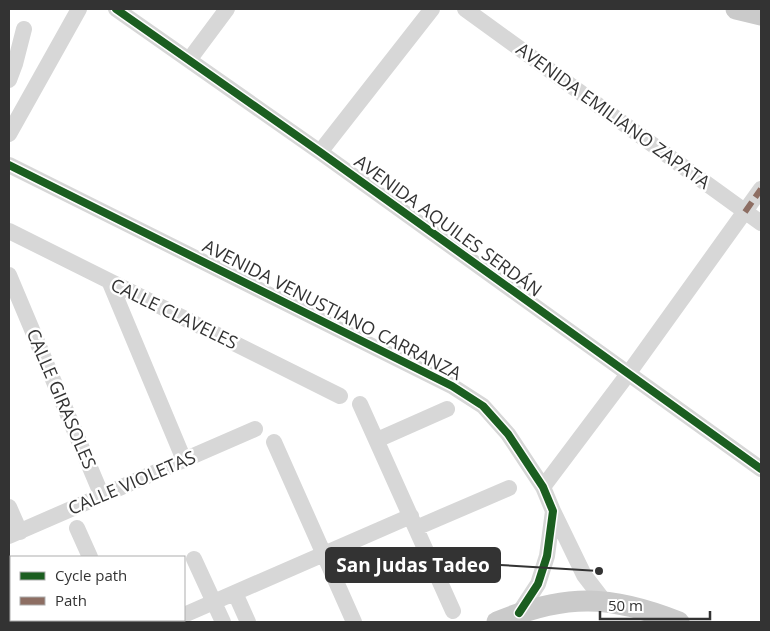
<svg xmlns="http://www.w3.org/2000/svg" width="770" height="631" font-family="'Open Sans',sans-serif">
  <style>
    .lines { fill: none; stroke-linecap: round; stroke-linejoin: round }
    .minor { stroke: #d7d7d7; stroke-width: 16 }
    .major { stroke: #cacaca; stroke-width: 21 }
    .quiet { stroke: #8d6e63; stroke-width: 6; stroke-dasharray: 12 6; stroke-linecap: butt }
    .cycleway-casing { stroke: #fff; stroke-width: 11 }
    .cycleway { stroke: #1b5e20; stroke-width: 8 }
    .labels { text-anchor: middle; stroke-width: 5; stroke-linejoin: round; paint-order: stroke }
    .street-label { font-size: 18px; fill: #333; stroke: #fff }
    .leader { fill: none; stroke: #333; stroke-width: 2 }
    .callout-dot { fill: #333; stroke: #fff; stroke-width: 2 }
    .callout { fill: #333; stroke: #333; stroke-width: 2 }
    .callout-label { font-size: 19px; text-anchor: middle; font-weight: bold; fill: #fff }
  </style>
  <rect width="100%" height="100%" fill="#fff"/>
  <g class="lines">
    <!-- minor -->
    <path class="minor" d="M116,9L320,152L761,469
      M465,9L761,223
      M189,60L227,9
      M9,80L15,64L24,29
      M9,134L79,9
      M320,152L432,9
      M9,165L452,386L483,406L508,434L543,487L553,511L547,556L538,584L519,613
      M9,231L340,396
      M9,275L102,496
      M110,283L184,460
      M360,404L453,611
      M377,440L447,409
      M274,442L354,622
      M543,487L628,374L761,189
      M9,507L20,532
      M553,511L584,575L604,601
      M77,528L90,557
      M416,528L509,488
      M9,536L255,429
      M194,559L223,622
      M235,593L248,622
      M9,608L11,614
      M184,615L411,516
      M117,620L118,622
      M168,622L173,620"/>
    <!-- major -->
    <path class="major" d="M736,9L761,15
      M497,622C566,593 611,595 679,622"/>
    <!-- quiet -->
    <path class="quiet" d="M745,212L761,189"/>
    <!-- cycleway casing -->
    <g class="cycleway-casing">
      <path id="cycleway" d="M116,9L320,152L761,469
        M9,165L452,386L483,406L508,434L543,487L553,511L547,556L538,584L519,613"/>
    </g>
    <!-- cycleway -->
    <use href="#cycleway" class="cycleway"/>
  </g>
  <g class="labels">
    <!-- street labels -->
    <g class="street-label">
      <text transform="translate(613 116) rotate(36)" y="6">AVENIDA EMILIANO ZAPATA</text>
      <text transform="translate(448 226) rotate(36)" y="6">AVENIDA AQUILES SERDÁN</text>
      <text transform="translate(332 310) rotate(27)" y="6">AVENIDA VENUSTIANO CARRANZA</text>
      <text transform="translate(174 314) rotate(26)" y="6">CALLE CLAVELES</text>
      <text transform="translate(61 399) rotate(67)" y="6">CALLE GIRASOLES</text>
      <text transform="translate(132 483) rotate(-23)" y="6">CALLE VIOLETAS</text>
    </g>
  </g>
  <!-- callouts -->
  <path class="leader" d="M599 571L500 565"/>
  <circle class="callout-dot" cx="599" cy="571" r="5"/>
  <rect class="callout" x="326" y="548" width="174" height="34" rx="5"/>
  <g class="callout-label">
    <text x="413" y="572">San Judas Tadeo</text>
  </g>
  <!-- border -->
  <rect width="770" height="631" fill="none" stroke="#333333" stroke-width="20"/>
  <!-- legend -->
  <rect x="10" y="556" width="175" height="65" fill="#ffffff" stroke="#adadad"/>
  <rect x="20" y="572" width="25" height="8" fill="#1b5e20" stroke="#adadad"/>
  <text x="55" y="581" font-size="15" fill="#333333">Cycle path</text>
  <rect x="20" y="597" width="25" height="8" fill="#8d6e63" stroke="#adadad"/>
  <text x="55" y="606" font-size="15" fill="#333333">Path</text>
  <!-- scale -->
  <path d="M600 611v8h110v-8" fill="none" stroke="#333333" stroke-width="2.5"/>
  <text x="608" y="611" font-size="15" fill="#333333" stroke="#ffffff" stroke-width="4" paint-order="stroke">50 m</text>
</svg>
